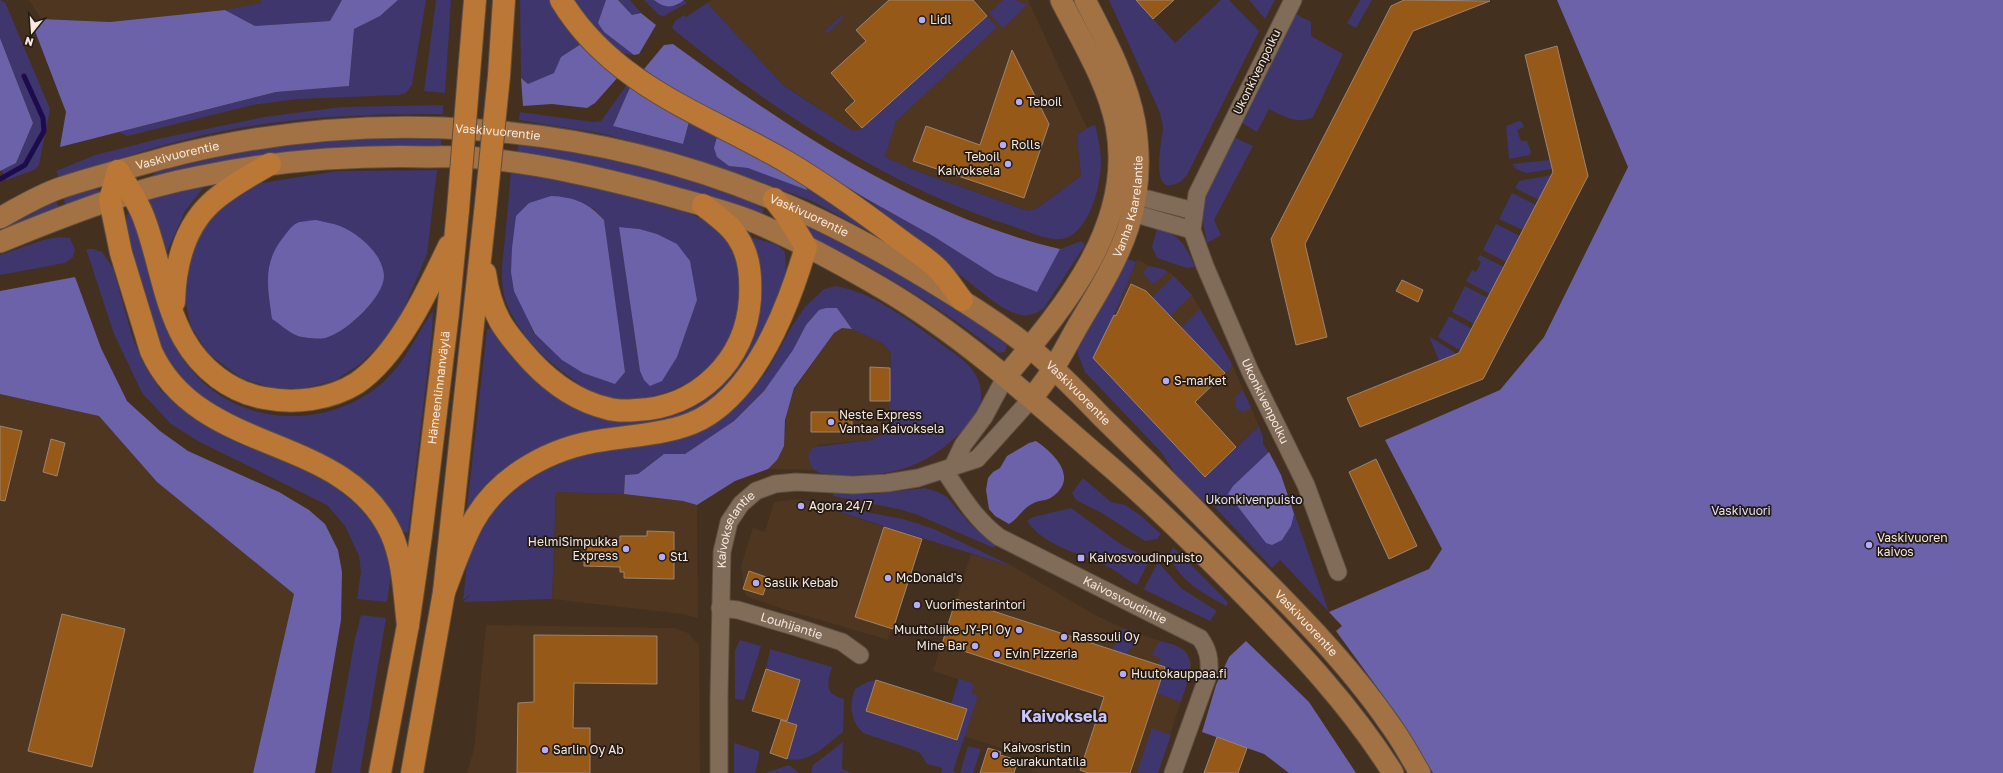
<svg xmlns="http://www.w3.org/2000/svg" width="2003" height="773" font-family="'Golos Text',sans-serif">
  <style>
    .built { fill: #4f3620 }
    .green { fill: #3e366c; fill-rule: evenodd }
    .forest { fill: #6b62aa }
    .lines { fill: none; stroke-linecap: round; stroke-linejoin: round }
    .stream { stroke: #1e0b4d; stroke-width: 5 }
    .building { fill: #975917; stroke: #9b8572 }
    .minor-casing { stroke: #5e4e40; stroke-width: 19 }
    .major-casing { stroke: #5e4e40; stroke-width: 23 }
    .highway-casing { stroke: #5e4e40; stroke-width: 24 }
    .minor { stroke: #816b59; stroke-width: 17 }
    .major { stroke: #a37244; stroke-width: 21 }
    .highway { stroke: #ba7736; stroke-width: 22 }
    .highway-bridge-casing { stroke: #5e4e40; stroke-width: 24; stroke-linecap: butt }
    .highway-bridge { stroke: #ba7736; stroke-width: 22 }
    .poi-dot { fill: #b4acf9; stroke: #231a13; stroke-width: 1.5 }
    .labels { text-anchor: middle; stroke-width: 3.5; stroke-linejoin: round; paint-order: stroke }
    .poi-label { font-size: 12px; fill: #f6e9df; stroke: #231a13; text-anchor: start }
    .street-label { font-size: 12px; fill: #f6e9df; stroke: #231a13 }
    .park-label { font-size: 12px; fill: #e3e2f7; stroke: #231a13 }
    .district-label { font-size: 16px; font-weight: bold; fill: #c9c5ff; stroke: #231a13 }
  </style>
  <rect width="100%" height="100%" fill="#43301f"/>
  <!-- built -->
  <path class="built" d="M29,0H342L341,3L225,10L110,22L41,19Z
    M712,0H1028L1087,128L1077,135L1081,176L1039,207L1028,211L914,170L885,157L811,103L783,85L713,11L707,3Z
    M1137,260L1143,262L1149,266L1171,273L1192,295L1231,362L1259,426L1205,477L1093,358L1114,315Z
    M842,328L852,329L882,343L891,353L888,432L871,440L817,445L812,466L815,470L768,469L777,460L785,432L786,413L795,388L834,333Z
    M0,394L99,416L157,482L294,594L253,773H0Z
    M556,492L624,494L683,501L697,505L698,618L682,614L552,599Z
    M798,499L922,539L888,640L783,609L748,597L745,594L741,566L753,528L765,532L774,502Z
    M971,554L1014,567L1095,615L1125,629L1184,649L1191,661V670L1158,773H1038L1031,771L1034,759L964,736L978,696L972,693L974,684L933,671Z
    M486,625L674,628L688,633L699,645L700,773H467L474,749Z"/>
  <!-- green -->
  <path class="green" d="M0,0L5,2L50,109L39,165L34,170L7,180L1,170L16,163L33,123L0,38Z
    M261,0H342L330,21L255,26L225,10L261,3Z
    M398,0H426L412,85L406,93L399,95L298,99L253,105L127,136L119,132L276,92L349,86L354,29L380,16Z
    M436,0H451L445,93L424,91Z
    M520,0H552L581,44L561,57L555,73L528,84L521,78Z
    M573,0H606L599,23L604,32L634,55C611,55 586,18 573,0Z
    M618,0H630L641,13L632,15Z
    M644,0H654L657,3L677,6L684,0L687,3L664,16L659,15Z
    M1003,0H1015L1027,5L1003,28L989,13Z
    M1109,0H1136L1175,43L1221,0H1229L1259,31L1187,175C1182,181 1179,184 1171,185C1151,189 1162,139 1163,129C1163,124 1161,118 1160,113Z
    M1249,0H1275L1265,19Z
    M1360,0H1372L1356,28L1347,23Z
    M707,3L783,85L853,131L862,128L987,16L997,27L896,121L885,157L914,170L1028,211L1039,207L1081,176L1077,135L1087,128L1095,125C1098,136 1100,146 1101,158C1102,182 1090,235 1061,239C1045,240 1027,231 1012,226C891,188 772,110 674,30L672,27L675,21L684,15L686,17Z
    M843,14V18L829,32H824Z
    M1296,14L1311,22V36L1343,54L1313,117C1296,125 1284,116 1269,109L1257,132L1241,122Z
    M628,83L631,85L613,126L683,144L689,122L717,137L729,166L748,168L807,189L806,183L884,240L810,200L690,157L600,133L519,120L520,112L594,122L601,121Z
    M443,105V114C358,113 270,118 187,139C144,150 102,164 60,179L56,171L95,155L162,138L264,117L341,107Z
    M1519,121L1522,122L1524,127L1517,130L1521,141H1527L1531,152L1530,155L1509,159L1506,126Z
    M402,137L441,138V147L148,180L157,171L248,150L293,143Z
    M1236,138L1253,146L1214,220L1221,235L1207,243L1202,217L1206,195L1233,139Z
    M519,142L617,161L658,170L751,201L764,210L762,213C682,186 601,166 517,152Z
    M1550,160L1552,169L1527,173L1516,169L1512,164Z
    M437,170L427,254L402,313L380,345L360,364L336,380L303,389L271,388L241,378L209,354L191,327L185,299L186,268L196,235L220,205L255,184L337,171Z
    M511,171C564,179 618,191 669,208C680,211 695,214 704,221C719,232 737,249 740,268C741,275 740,284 739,291C739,309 736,329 726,345C700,389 639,412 591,391C577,384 566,374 554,365C533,348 511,322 504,295C500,277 503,257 505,239C507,216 509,194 511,171ZM566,197L594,209L604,220L613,293L599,378L583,373L563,360L534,334L511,272L516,216ZM619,227L639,229L640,371Z
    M1552,175L1539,200L1515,188L1519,181Z
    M207,183L185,211L165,256L143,196Z
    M90,188L104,191L105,193L67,209L62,195Z
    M1512,193L1536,205L1523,230L1499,219Z
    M55,198L60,211L0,235V226Z
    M865,198L933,236L996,276L1037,292L1060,249L1081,241L1085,245L1044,308C1025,324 1006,310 990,299Z
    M127,214H133C145,260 155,310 178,351C220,424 317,436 380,385C405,364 415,336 433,311L432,333L408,533L403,532L379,495L347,470L249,425L188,390L162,353L131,246L126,223Z
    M807,223L872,256L969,317L1007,345L1005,352L999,353C939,306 876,268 807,235L805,225Z
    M1496,224L1520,236L1506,262L1483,250Z
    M1157,228C1181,235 1186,246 1195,267L1187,268L1157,258L1152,247Z
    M59,237L70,238L75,250L73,257L65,263L0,275V255L43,240Z
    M754,238L778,245L785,252L786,275L770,322L734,383L694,414L597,434L469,509L467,508L487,329H491L596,413L725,378L751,239Z
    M86,249H93L102,252L113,268L132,336L143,363L161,391L192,417L224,435L315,474L338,489L364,511L379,531L386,552L391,575L387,602L357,599L361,572L359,556L345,526L327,505L198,441L171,424L142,393L114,334Z
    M1480,255L1504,267L1490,294L1466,281L1472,270L1476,272L1481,262L1477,259Z
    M1125,258L1136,262L1114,315L1093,358L1205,477L1259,426L1263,437V444L1275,462L1281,475L1329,612L1280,560L1272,568L1207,499L1204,502L1177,476L1161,452L1085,372L1078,354V342Z
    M1149,266L1163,269L1168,272L1153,284L1144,274V271Z
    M1174,276L1192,295L1170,316L1152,297Z
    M836,286C878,293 920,329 954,353C973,366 985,382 980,406C977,417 966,428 958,435C938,454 917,467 890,472C877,475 829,477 818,472C813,470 810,464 809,460C807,454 810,450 814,447L871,440L888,432L891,353L882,343L852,329L837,308L806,325L794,350L764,391L734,421L685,454H664L638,474L625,475L624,494L556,492L552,599L463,602L472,593L463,600L467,563L480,528L495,505L514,486L575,453L692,434L719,421L743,399L767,371L792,326L805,307L824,289Z
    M1465,286L1488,298L1474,324L1452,312Z
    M1200,309L1231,362V368L1225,373L1181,328Z
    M1449,316L1472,329L1461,351L1438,337Z
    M1429,336L1457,354L1439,361Z
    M1243,390L1251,408L1243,412L1236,408L1235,398Z
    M1083,478L1111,502L1125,505L1140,515L1161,534L1157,539L1145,541L1102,513L1076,500L1072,493Z
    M925,488L938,492L947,497L971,525L995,546L994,548L918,515L898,509L833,496V493L872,494Z
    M798,499L903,519L934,529L1014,567Z
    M1071,508L1122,545L1150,559L1137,585C1128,581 1121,574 1112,569C1085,554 1045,548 1027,521L1033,517Z
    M1173,547L1224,598L1228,603L1226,606C1203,593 1179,581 1169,555Z
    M1158,562L1181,588L1217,611L1210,621L1145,590L1144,589Z
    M361,615L386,618L360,773H331L355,638Z
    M1125,629L1135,632L1136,642L1126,654L1119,652L1117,657L1110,655L1122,630Z
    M740,640L761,646L744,700L735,699V650Z
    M1159,641C1202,648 1191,671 1181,702L1156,693L1165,667L1158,664L1161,658L1152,655Z
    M770,649L832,667C827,684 824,694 844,699L843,732C825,745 811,764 787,759L797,725L787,722L800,681L766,669Z
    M959,678L974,684L972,693L978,696L953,771L957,773H941L942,768L927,764L920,753L911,749L863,733C850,720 849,705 855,689L867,682L876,680L867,711L957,740L967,709L951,704Z
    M1152,728L1171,735L1158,773H1137Z
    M843,742L842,769L852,773H811L813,765Z
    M734,743L759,751V757L755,773H734Z
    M968,746L981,749L973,773H960Z
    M786,766H791L799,773H765Z"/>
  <!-- forest -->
  <path class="forest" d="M342,0H398L380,16L354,29L349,86L276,92L60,147L66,112L35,31L41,19L110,22L225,10L255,26L330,21Z
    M606,0H618L632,15L641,13L656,25L639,54L634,55L604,32L598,23Z
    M654,0H684C675,8 664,9 654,0Z
    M1557,0H2003V773H1433L1398,716L1336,631L1342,626L1329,612L1429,569L1442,549L1385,440L1500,390L1544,337L1628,167Z
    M0,38L33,123L16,163L0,171Z
    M581,44L619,76L595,103L587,108L552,104L523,106L521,78L528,84L554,73L561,57Z
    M673,44C791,130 916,215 1060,249L1037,292L996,276L933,236L865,198L813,166L677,93L644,69L664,45Z
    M631,85L689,122L683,144L613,126Z
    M717,137L806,183L807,190L748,168L729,166L717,157L714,148Z
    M551,196C574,197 589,203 604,220L625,372L615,384L583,373L562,360L535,334L514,291L511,272L512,248L516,216L529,203Z
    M316,220C323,222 332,223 340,226C359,234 383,254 384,276C384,297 347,331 328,337C322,340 305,338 298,336C289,333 280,324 272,319C268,289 262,265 282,239C286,234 291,226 297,223C302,221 310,221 316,220Z
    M619,227L639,229L657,234L677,244L690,261L697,300L677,357L662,381L650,386L644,380L640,371Z
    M75,277L101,348L127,401L160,431L188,451L279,492L309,510L325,524L338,550L342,572L341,620L315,773H253L294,594L157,482L99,416L0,394V291Z
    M826,308H837L852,329L842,328L834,333L794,388L785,420L784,446L777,460L768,469L735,481L697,505L683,501L624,494L625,475L638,474L664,454H685L734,421L764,391L793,350L806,325L819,310Z
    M1036,441C1055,454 1079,478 1052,497C1047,501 1038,500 1032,504C1022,509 1018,519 1009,524L995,516L989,509L986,490L988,478L993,472L1000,468L1007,456L1029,443Z
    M1269,452L1281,475L1294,514L1291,526L1282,540L1272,545L1266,543L1228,494L1233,486Z
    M1246,641L1309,702L1356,773H1289L1264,754L1202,732L1216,685L1229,657Z"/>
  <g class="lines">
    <!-- stream -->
    <path class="stream" d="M0,179L25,165L44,131L43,118L24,76"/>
  </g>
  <!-- building -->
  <path class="building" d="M889,0H973L987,16L862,128L845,110L855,101L831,73L866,41L856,30Z
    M1136,0H1174L1153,19Z
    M1404,0L1490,1L1413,31L1305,244L1327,337L1296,345L1271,239L1391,6Z
    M1557,46L1588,176L1483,379L1360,427L1347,398L1459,353L1553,172L1525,55Z
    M1012,50L1049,124L1024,198L913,161L926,126L980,145Z
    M1402,280L1423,290L1418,302L1396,291Z
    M1131,284L1146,291L1225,373L1195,402L1236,447L1205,477L1093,358L1114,315L1116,316Z
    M870,367L890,368V401H870Z
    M811,412H852V432H811Z
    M0,426L22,431L5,501L0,500Z
    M51,439L65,443L57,476L43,472Z
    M1376,459L1417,546L1389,559L1349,472Z
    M884,527L922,539L893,629L855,617Z
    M647,531L674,532V579L624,578V572H620V567L584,566V541H620V536H647Z
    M749,571L769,578L763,595L743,589Z
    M956,599L1165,667L1130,773H1088L1080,770L1104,697L942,644Z
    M62,614L125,629L92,767L28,751Z
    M534,635L657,636V684L574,683L573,728H590V773H517L518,703L534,702Z
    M766,669L800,680L787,721L752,711Z
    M876,680L967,709L957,740L866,711Z
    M781,720L797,725L787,759L770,753Z
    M1217,737L1247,748L1238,773H1204Z
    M988,748L1001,752L1000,755L1018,760L1014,773H980Z"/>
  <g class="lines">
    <!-- minor casing -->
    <g class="minor-casing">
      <g id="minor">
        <path id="s1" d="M1293,0L1197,194L1192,230L1205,266L1250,371L1306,485L1338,572"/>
        <path d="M1124,198L1136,196L1194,211"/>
        <path d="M1121,205L1133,213L1192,230"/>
        <path d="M953,466L963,445L984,417L1006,376"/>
        <path id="s2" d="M944,470C961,495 975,519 999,537L1200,638C1208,649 1210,659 1209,673L1173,773"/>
        <path id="s3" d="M720,608L738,610L796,627L842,642L860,655"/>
        <path id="s4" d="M719,773V696L722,552L729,522L741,504L756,491L775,484L796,482L853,485L887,483L918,478L977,459L1032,398"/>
      </g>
    </g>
    <!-- major casing -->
    <g class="major-casing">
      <g id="major">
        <path id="s5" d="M0,218C19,207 40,195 60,188C95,176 130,168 165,158C364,106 585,120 775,200C827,221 876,248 924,277C960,299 996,321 1029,347C1055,368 1079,393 1102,417C1140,454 1178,492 1215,530C1275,591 1340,652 1389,723C1401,739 1410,756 1420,773"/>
        <path d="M0,242C66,215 132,189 202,176C276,161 353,155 429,157C446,157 462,156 478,158C538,163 597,177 655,192C686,201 718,208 749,220C796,239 843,265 887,291C964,337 1031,398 1099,457C1149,499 1195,545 1241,592C1297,649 1351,706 1393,773"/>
        <path d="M1006,376C1065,306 1135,224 1116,125C1107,81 1081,40 1061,0"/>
        <path id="s6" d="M1032,398C1039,389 1047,379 1053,369C1063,354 1071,337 1080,322C1122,253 1148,206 1135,123C1127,79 1105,39 1085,0"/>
      </g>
    </g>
    <!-- highway casing -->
    <g class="highway-casing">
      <g id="highway">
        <path d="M561,0C613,86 705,114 787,162C826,185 863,212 899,239C912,249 927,258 938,269C947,278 954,290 962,300"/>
        <path d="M469,73L475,0"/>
        <path d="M499,76L504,0"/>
        <path d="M118,171L110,200L121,253L151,351C199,457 344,432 391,533C404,562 404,594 408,625"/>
        <path d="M118,171C128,187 139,203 145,221C159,259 164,303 184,339C201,369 230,392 264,398C294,404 330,400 357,383C398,355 428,290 449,246"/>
        <path d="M485,273C491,315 504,331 532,362C552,383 577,401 606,408C615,411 626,411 636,410C697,408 746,361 750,299C751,277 750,256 738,238C730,224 715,215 703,205"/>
        <path d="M174,302C175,267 184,228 211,203C228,187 250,176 270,164"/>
        <path d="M444,592C453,569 461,544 473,522C499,475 552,447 604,440C636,435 672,434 701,419C758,388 789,305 806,247L787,216L774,199"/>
        <path id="s7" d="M380,773L408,625L421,535L448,313L458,210"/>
        <path d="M412,773L444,592L485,213"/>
      </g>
    </g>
    <!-- minor -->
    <use href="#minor" class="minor"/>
    <!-- major -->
    <use href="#major" class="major"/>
    <!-- highway -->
    <use href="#highway" class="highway"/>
    <!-- highway-bridge casing -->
    <g class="highway-bridge-casing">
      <path id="highway-bridge" d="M458,210L469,73
        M485,213L499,76"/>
    </g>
    <!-- highway-bridge -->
    <use href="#highway-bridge" class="highway-bridge"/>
  </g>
  <!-- markers -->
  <g class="poi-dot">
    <circle cx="922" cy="20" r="4"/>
    <circle cx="1019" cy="102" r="4"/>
    <circle cx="1003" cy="145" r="4"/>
    <circle cx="1008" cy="164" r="4"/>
    <circle cx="1166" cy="381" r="4"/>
    <circle cx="831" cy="422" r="4"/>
    <circle cx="801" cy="506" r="4"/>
    <circle cx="1869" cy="545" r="4"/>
    <circle cx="626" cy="549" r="4"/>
    <circle cx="662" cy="557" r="4"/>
    <rect x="1077" y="554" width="8" height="8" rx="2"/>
    <circle cx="888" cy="578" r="4"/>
    <circle cx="756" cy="583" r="4"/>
    <circle cx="917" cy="605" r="4"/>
    <circle cx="1019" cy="630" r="4"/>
    <circle cx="1064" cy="637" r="4"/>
    <circle cx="975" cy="646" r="4"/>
    <circle cx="997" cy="654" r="4"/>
    <circle cx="1123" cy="674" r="4"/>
    <circle cx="545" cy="750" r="4"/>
    <circle cx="995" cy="755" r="4"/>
  </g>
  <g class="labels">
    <!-- poi labels -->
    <g class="poi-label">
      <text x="930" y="24">Lidl</text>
      <text x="1027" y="106">Teboil</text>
      <text x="1011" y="149">Rolls</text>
      <text x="1000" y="161" text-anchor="end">Teboil<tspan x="1000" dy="14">Kaivoksela</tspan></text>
      <text x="1174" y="385">S-market</text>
      <text x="839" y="419">Neste Express<tspan x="839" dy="14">Vantaa Kaivoksela</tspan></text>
      <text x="809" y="510">Agora 24/7</text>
      <text x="1877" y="542">Vaskivuoren<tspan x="1877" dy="14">kaivos</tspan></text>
      <text x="618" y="546" text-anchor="end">HelmiSimpukka<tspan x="618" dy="14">Express</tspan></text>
      <text x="670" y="561">St1</text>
      <text x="1089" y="562">Kaivosvoudinpuisto</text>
      <text x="896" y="582">McDonald's</text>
      <text x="764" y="587">Saslik Kebab</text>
      <text x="925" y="609">Vuorimestarintori</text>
      <text x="1011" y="634" text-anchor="end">Muuttoliike JY-PI Oy</text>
      <text x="1072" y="641">Rassouli Oy</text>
      <text x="967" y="650" text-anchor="end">Mine Bar</text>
      <text x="1005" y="658">Evin Pizzeria</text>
      <text x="1131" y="678">Huutokauppaa.fi</text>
      <text x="1003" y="752">Kaivosristin<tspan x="1003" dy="14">seurakuntatila</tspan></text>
      <text x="553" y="754">Sarlin Oy Ab</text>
    </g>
    <!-- street labels -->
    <g class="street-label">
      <text transform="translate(1257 72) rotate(-64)" y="4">Ukonkivenpolku</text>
      <text dy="4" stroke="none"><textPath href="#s5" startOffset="512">Vaskivuorentie</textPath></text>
      <text dy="4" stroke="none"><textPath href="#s5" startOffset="189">Vaskivuorentie</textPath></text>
      <text dy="4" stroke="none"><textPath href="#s6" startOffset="217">Vanha Kaarelantie</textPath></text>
      <text dy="4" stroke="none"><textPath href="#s5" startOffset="836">Vaskivuorentie</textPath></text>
      <text dy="4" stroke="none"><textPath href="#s7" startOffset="390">Hämeenlinnanväylä</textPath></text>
      <text dy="4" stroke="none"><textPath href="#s5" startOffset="1160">Vaskivuorentie</textPath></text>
      <text dy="4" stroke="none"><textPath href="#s1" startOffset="439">Ukonkivenpolku</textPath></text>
      <text dy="4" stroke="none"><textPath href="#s4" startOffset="247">Kaivokselantie</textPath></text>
      <text dy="4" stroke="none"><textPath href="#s2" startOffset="228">Kaivosvoudintie</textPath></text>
      <text dy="4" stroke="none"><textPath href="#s5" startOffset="1484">Vaskivuorentie</textPath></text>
      <text dy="4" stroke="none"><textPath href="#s3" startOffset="74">Louhijantie</textPath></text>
    </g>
    <!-- park labels -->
    <g class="park-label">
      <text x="1254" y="504">Ukonkivenpuisto</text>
      <text x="1741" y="515">Vaskivuori</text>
    </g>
    <!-- district labels -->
    <g class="district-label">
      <text x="1064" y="722">Kaivoksela</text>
    </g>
  </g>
  <!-- north arrow -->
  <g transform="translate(32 32) rotate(197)" stroke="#231a13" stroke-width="3" paint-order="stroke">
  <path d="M0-3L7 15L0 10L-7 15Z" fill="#f6e9df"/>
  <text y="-6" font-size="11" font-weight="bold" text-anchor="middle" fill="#f6e9df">N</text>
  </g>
</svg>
